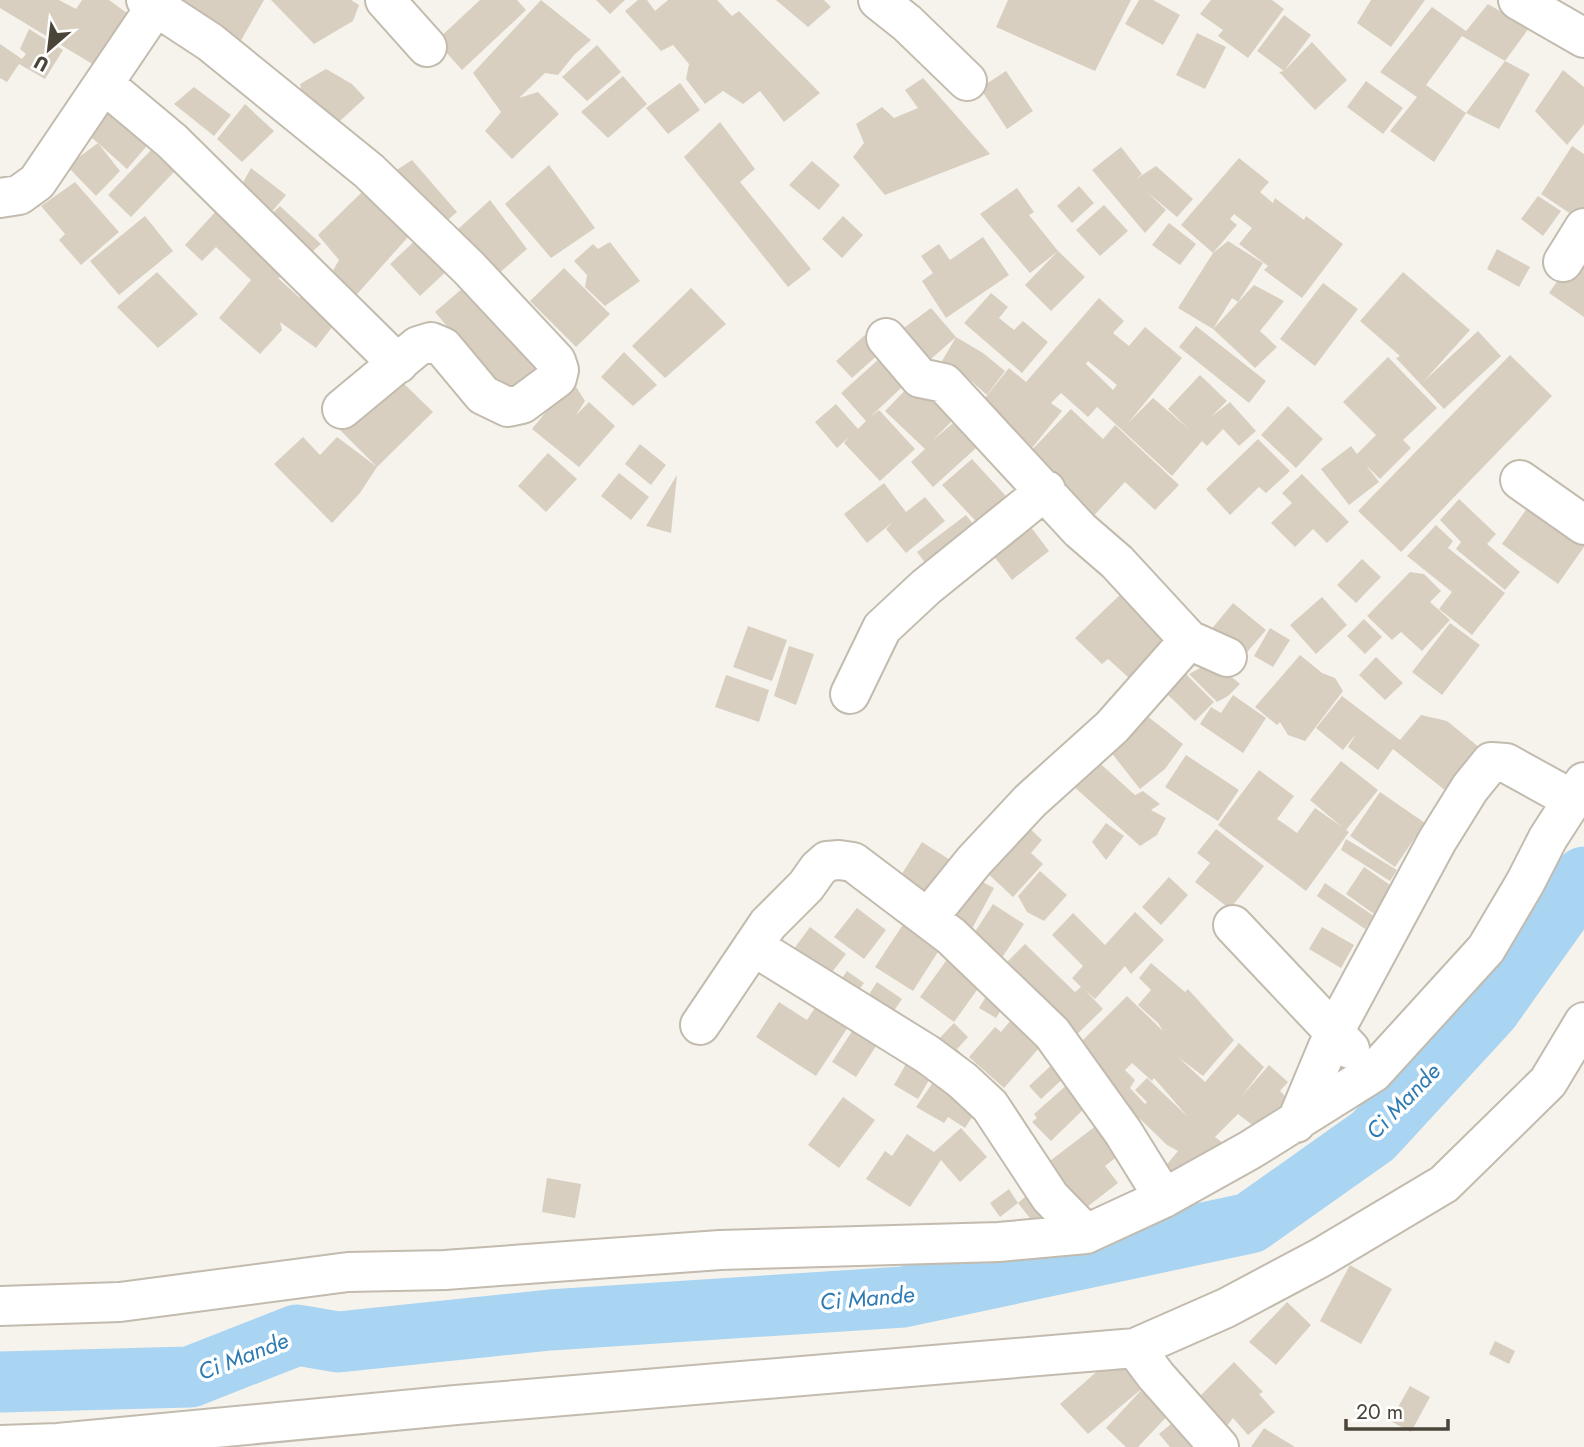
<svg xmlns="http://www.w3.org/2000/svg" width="1584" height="1447" font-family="Jost,sans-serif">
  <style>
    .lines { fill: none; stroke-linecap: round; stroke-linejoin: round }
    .river { stroke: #a9d4f2; stroke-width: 61 }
    .building { fill: #d8cfc1; fill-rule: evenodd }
    .minor-casing { stroke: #c2bbae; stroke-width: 42 }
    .minor { stroke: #fff; stroke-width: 38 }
    .labels { text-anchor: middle; stroke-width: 7; stroke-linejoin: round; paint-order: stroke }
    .water-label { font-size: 23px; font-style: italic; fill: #2e7ab2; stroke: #fff }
  </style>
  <rect width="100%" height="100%" fill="#f6f3ec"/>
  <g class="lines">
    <!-- river -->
    <path class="river" d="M0,1382L190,1377L297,1335L338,1342L550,1320L903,1297L1250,1223L1373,1136L1490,1009L1584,877"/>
  </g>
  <!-- building -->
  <path class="building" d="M0,0H59L76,9L82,0H109L127,13L94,65L0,8Z
    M170,0H264L239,44Z
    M271,0H351L359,5L353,21L314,44Z
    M480,0H517L526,10L462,70L436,41Z
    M541,0L591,40L574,55L558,75L545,73L519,98L538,92L559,114L512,159L485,131L501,112L473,73Z
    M596,0H625L610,14Z
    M638,0H647L655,11L668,0H717L732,16L739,11L820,93L784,122L760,91L743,104L723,91L705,104L686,79L689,64L673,45L661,51L625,11Z
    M776,0H824L831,7L808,27Z
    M1008,0H1131L1095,71L996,27Z
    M1139,0H1153L1180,15L1163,45L1125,24Z
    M1211,0H1272L1284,9L1248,58L1218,36L1223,30L1200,14Z
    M1371,0H1425L1391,47L1357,23Z
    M1488,4L1529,28L1505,61L1462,36L1426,85L1466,113L1434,162L1390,131L1417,97L1380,72L1432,7L1466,31Z
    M1284,15L1311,35L1284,71L1312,42L1347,80L1315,110L1279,72L1284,71L1257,51Z
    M29,29L63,50L45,79L19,64L7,82L0,78V44L22,59L26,54L20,49Z
    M1197,33L1226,47L1205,89L1176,75Z
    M597,45L621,72L587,101L562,77Z
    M1505,61L1530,74L1499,129L1466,113Z
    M326,69L352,84L365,98L329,131L304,103L300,84Z
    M1563,70L1584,87V124L1567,145L1535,111Z
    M1006,71L1033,111L1007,129L980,88Z
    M623,76L647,104L608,138L581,112Z
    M923,78L990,154L885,195L853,157L864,143L856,124L882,107L894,118L918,108L905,90Z
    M1366,81L1403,108L1383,134L1347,107Z
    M680,83L700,110L668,134L646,108Z
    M194,87L231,115L214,136L174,104Z
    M105,100L151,141L127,169L98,143L120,171L96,196L67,166L98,143L80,128Z
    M245,104L274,131L242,162L217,139Z
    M720,122L755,169L740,182L811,269L788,287L684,157Z
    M1572,146L1584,154V213L1580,220L1541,194Z
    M1121,147L1142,174L1136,179L1156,166L1193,199L1177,217L1147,192L1166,210L1145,233L1092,170Z
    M151,150L174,172L131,217L108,195Z
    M1239,158L1269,182L1260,192L1273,203L1275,198L1304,220L1306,216L1343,244L1302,298L1264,270L1268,266L1239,244L1252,228L1234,214L1230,219L1237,225L1213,253L1181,225Z
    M412,160L457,212L434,232L381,180Z
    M812,161L840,185L819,210L789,185Z
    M549,165L595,228L551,258L505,204Z
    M251,168L286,195L265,220L280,206L321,244L299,263L235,197Z
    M75,182L119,232L81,265L59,240L65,234L41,206Z
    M1079,186L1094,203L1072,223L1057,206Z
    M1017,188L1034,212L1029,215L1058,251L1030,273L980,214Z
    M362,192L417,227L350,302L327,281L339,260L318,235Z
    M1538,196L1561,211L1543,236L1521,219Z
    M490,200L527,249L490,281L463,258L474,244L457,230Z
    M1104,205L1128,231L1100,256L1076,230Z
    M218,209L291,274L278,278L300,298L302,291L336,322L316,348L280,322L282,330L260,354L219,318L251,280L216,247L202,261L185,245Z
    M145,216L173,251L119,295L90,261Z
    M843,216L863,235L842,258L822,239Z
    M1169,223L1196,244L1180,265L1152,245Z
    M420,236L450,268L420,296L390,264Z
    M983,237L1009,275L946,318L922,281L933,273L921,256L939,244L950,260Z
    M1228,241L1263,263L1238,302L1232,298L1213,329L1178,308L1213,253Z
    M610,242L640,281L605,306L585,287L587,275L574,261L593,244L598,249Z
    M1584,243V317L1549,293Z
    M1497,249L1530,267L1519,287L1487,269Z
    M1058,251L1085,277L1051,311L1025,285Z
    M564,268L610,314L576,347L530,301Z
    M157,272L198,314L158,348L117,307Z
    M1403,272L1470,330L1424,381L1478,331L1501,356L1444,409L1396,358L1400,356L1360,321Z
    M471,281L545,368L508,399L435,312Z
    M1323,283L1358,309L1315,366L1280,339Z
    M1254,285L1284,301L1260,331L1277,347L1255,368L1213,329Z
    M691,288L726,324L665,378L632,346Z
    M991,293L1008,307L999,318L1014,330L1023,321L1048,342L1022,373L964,323Z
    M1099,298L1124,321L1113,333L1129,346L1145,327L1182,358L1128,423L1153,398L1190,430L1168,409L1200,375L1227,401L1211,417L1230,402L1256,431L1239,446L1223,429L1207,446L1202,441L1172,476L1097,407L1088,417L1061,393L1051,403L1062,411L1032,448L981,403L1009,368L1026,382ZM1088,361L1117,385L1113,390L1086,364Z
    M931,308L956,337L923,366L897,333Z
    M1196,326L1266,381L1249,403L1179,347Z
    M865,335L881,352L852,378L836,361Z
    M956,337L983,353L1005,371L987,395L962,373L942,361Z
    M889,350L914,376L869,418L879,410L915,449L880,481L844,443L849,437L837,448L815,422L836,404L858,429L866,421L841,393Z
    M624,352L657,385L633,406L601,377Z
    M1510,355L1552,396L1401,552L1358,511Z
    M1388,357L1437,408L1403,440L1411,448L1380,479L1366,465L1379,482L1349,505L1321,469L1351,446L1357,454L1376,435L1343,402Z
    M395,375L433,412L377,467L360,493L332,523L274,464L303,437L320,455L337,437L377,467L340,430Z
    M916,379L956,417L931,442L953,423L976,448L933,487L911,462L925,449L885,411Z
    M572,380L585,401L576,415L589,402L615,426L579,467L532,429Z
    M1288,406L1323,439L1296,468L1261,435Z
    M1071,409L1103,439L1115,425L1179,485L1155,510L1125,482L1087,523L1026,456Z
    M1258,439L1290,471L1266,493L1259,487L1230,515L1206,489Z
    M640,444L666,465L651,485L625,464Z
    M548,453L577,479L546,512L518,486Z
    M972,459L1014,505L985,531L942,485Z
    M619,473L649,497L631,520L601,496Z
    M1302,474L1349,522L1327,543L1313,529L1295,547L1271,523L1292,503L1282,493Z
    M677,475L671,533L646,526Z
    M884,483L906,512L925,497L945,521L906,553L886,529L893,522L867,543L844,514Z
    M1459,499L1496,534L1487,544L1520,572L1505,590L1456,549L1461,542L1440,520Z
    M1530,504L1584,542V547L1558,584L1502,544Z
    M966,515L984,538L935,576L917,552Z
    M1024,518L1049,551L1012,580L987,547Z
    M1436,525L1453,541L1448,548L1505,593L1472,635L1439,609L1452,592L1407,556Z
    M1362,559L1381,577L1356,603L1337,585Z
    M1410,572L1424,574L1441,591L1430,602L1450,620L1422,651L1401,632L1392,640L1367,616Z
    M1124,591L1178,644L1138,686L1108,659L1102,664L1075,638Z
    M1322,597L1347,625L1316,654L1290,625Z
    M1233,603L1266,630L1237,664L1205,637Z
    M1364,619L1382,637L1365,654L1347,636Z
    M1450,623L1480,645L1442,695L1412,672Z
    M748,626L787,640L772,681L733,667Z
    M1270,628L1290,640L1273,667L1254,656Z
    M789,646L814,654L796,705L774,696Z
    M1206,655L1240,684L1228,696L1217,702L1189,674L1202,667Z
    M1300,655L1322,673L1335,678L1343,691L1305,741L1288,735L1280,722L1277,725L1255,707Z
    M1376,657L1403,683L1385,700L1359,675Z
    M1182,670L1214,702L1195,721L1165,692Z
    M726,675L769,690L759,722L715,707Z
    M1233,695L1266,718L1243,753L1200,724L1211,707L1221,713Z
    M1342,696L1400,740L1421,715L1447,721L1480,748L1446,791L1393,749L1378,770L1348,747L1356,734L1343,750L1316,728Z
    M1142,712L1183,744L1165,769L1140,789L1106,746Z
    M1186,755L1239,790L1218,821L1165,787Z
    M1094,758L1135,795L1143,791L1160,804L1151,810L1166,818L1157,835L1140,846L1071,784Z
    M1341,761L1378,790L1346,830L1349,832L1306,891L1218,825L1259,770L1294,796L1277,819L1286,825L1297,833L1315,808L1342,827L1310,800Z
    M1380,792L1425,823L1395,867L1350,836Z
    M1106,823L1124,836L1106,860L1092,842Z
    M1026,825L1042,840L1031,853L1043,864L1013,897L985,871Z
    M1216,829L1264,866L1230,909L1195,882L1210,863L1197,853Z
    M1346,839L1397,870L1390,881L1341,850Z
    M922,842L958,865L937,904L898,880Z
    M1364,867L1393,887L1374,914L1346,894Z
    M1040,871L1067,895L1044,921L1027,912L1018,896Z
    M967,874L994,888L967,938L937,919Z
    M1169,877L1188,895L1161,925L1142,907Z
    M1325,883L1374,916L1365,929L1317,896Z
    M993,904L1024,924L998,964L967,944Z
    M857,908L886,930L864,959L834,937Z
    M1135,912L1164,940L1131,974L1125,966L1095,999L1085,990L1103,1009L1071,1040L998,971L1025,944L1075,992L1081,987L1072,978L1083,966L1052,935L1073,913L1105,945Z
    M906,920L943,944L913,991L875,967Z
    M810,927L846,954L826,980L791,953Z
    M1322,927L1354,945L1341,968L1309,949Z
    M951,954L985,979L954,1022L920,997Z
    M1151,963L1185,992L1188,989L1234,1040L1203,1076L1178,1057L1205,1082L1239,1043L1264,1067L1242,1096L1269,1065L1288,1082L1280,1091L1289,1100L1260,1131L1238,1114L1215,1137L1235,1152L1187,1178L1164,1168L1178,1151L1167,1145L1138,1117L1129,1125L1072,1051L1127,996L1163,1031L1158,1023L1138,1005L1151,990L1139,978ZM1132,1063L1152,1081L1154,1078L1188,1117L1147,1078L1135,1090L1147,1102L1145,1104L1130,1088L1135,1080L1125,1070Z
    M847,971L864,983L854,996L838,984Z
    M877,982L902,999L887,1021L864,1002Z
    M993,985L1010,996L996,1018L979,1008Z
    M824,994L856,1015L816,1076L756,1037L779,1002L807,1020Z
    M1017,1013L1047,1039L1004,1088L969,1057L995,1027L1001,1032Z
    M858,1022L882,1037L856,1077L832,1062Z
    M954,1023L968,1037L957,1049L967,1059L956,1069L932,1046Z
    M911,1055L928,1065L921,1076L929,1080L918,1099L894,1085Z
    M1056,1061L1068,1074L1041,1099L1029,1086Z
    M936,1078L982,1102L965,1128L948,1117L944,1123L916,1107Z
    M1069,1083L1089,1104L1051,1141L1032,1122L1037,1118L1034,1114Z
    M843,1097L875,1120L839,1168L808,1145Z
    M1101,1122L1123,1152L1105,1166L1118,1183L1078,1214L1042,1167Z
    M961,1128L987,1157L960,1182L941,1160L910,1207L866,1179L885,1151L892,1156L907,1134L934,1152Z
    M547,1178L581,1184L575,1218L542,1212Z
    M1009,1189L1018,1203L1026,1196L1043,1219L1051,1213L1040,1231L1018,1203L1000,1217L990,1203Z
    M1350,1265L1392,1289L1361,1344L1320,1321Z
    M1287,1302L1311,1325L1276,1365L1249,1342Z
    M1495,1341L1515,1351L1509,1364L1489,1354Z
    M1118,1353L1172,1411L1138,1447H1126L1106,1428L1145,1386L1088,1434L1060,1404Z
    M1234,1362L1263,1392L1259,1394L1275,1412L1248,1435L1233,1418L1226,1427L1198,1398Z
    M1410,1386L1430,1397L1411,1432L1390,1421Z
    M1184,1413L1212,1447H1170L1159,1434Z
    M1264,1428L1295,1447H1251Z"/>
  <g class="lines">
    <!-- minor casing -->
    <g class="minor-casing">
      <path id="minor" d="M146,0L210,42L369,171L469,268L556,361L559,370L557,378L522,404L508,407L483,395L443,347L431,342L418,346L342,409
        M385,0L427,47
        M878,0L907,23L967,81
        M1518,0L1584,38
        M104,84L172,141L398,364
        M0,198L19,195L37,182L160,0
        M1563,262L1584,228
        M886,338L920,378L944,383L1080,530L1117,562L1189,640L1227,657
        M1520,480L1584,525
        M850,694L882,628L926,587L1046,490
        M928,918L974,861L1030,801L1112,727L1189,640
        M1233,925L1350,1049
        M753,946L927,1054L962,1080L990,1106L1050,1197L1086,1234
        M700,1025L768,924L806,886L818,869L827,861L839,860L853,862L951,936L1052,1033L1123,1132L1164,1198
        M1296,1123L1334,1032L1437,841L1470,788L1491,762L1506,763L1573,800
        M0,1306L120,1302L348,1272L445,1270L720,1250L999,1242L1086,1234L1164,1198L1250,1150L1373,1073L1486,949L1525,883L1548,838L1584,782
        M1135,1348L1156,1376L1219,1447
        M0,1445L58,1443L456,1405L1135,1348L1226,1308L1320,1258L1444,1184L1548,1082L1584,1022"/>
    </g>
    <!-- minor -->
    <use href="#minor" class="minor"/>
  </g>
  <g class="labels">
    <!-- water labels -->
    <g class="water-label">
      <text transform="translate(1403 1101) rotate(-46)" y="8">Ci Mande</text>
      <text transform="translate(867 1298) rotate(-5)" y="8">Ci Mande</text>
      <text transform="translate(243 1356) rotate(-21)" y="8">Ci Mande</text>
    </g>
  </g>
  <!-- north arrow -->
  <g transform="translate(49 49) rotate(208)" stroke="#ffffff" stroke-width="5" paint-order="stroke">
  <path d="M0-5L12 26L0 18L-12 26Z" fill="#4b4439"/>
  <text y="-10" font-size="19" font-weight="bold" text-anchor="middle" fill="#4b4439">U</text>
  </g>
  <!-- scale -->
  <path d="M1346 1419v10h102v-10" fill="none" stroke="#4b4439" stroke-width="3.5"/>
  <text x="1356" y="1419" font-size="21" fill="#4b4439" stroke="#ffffff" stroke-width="5" paint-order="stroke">20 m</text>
</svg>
